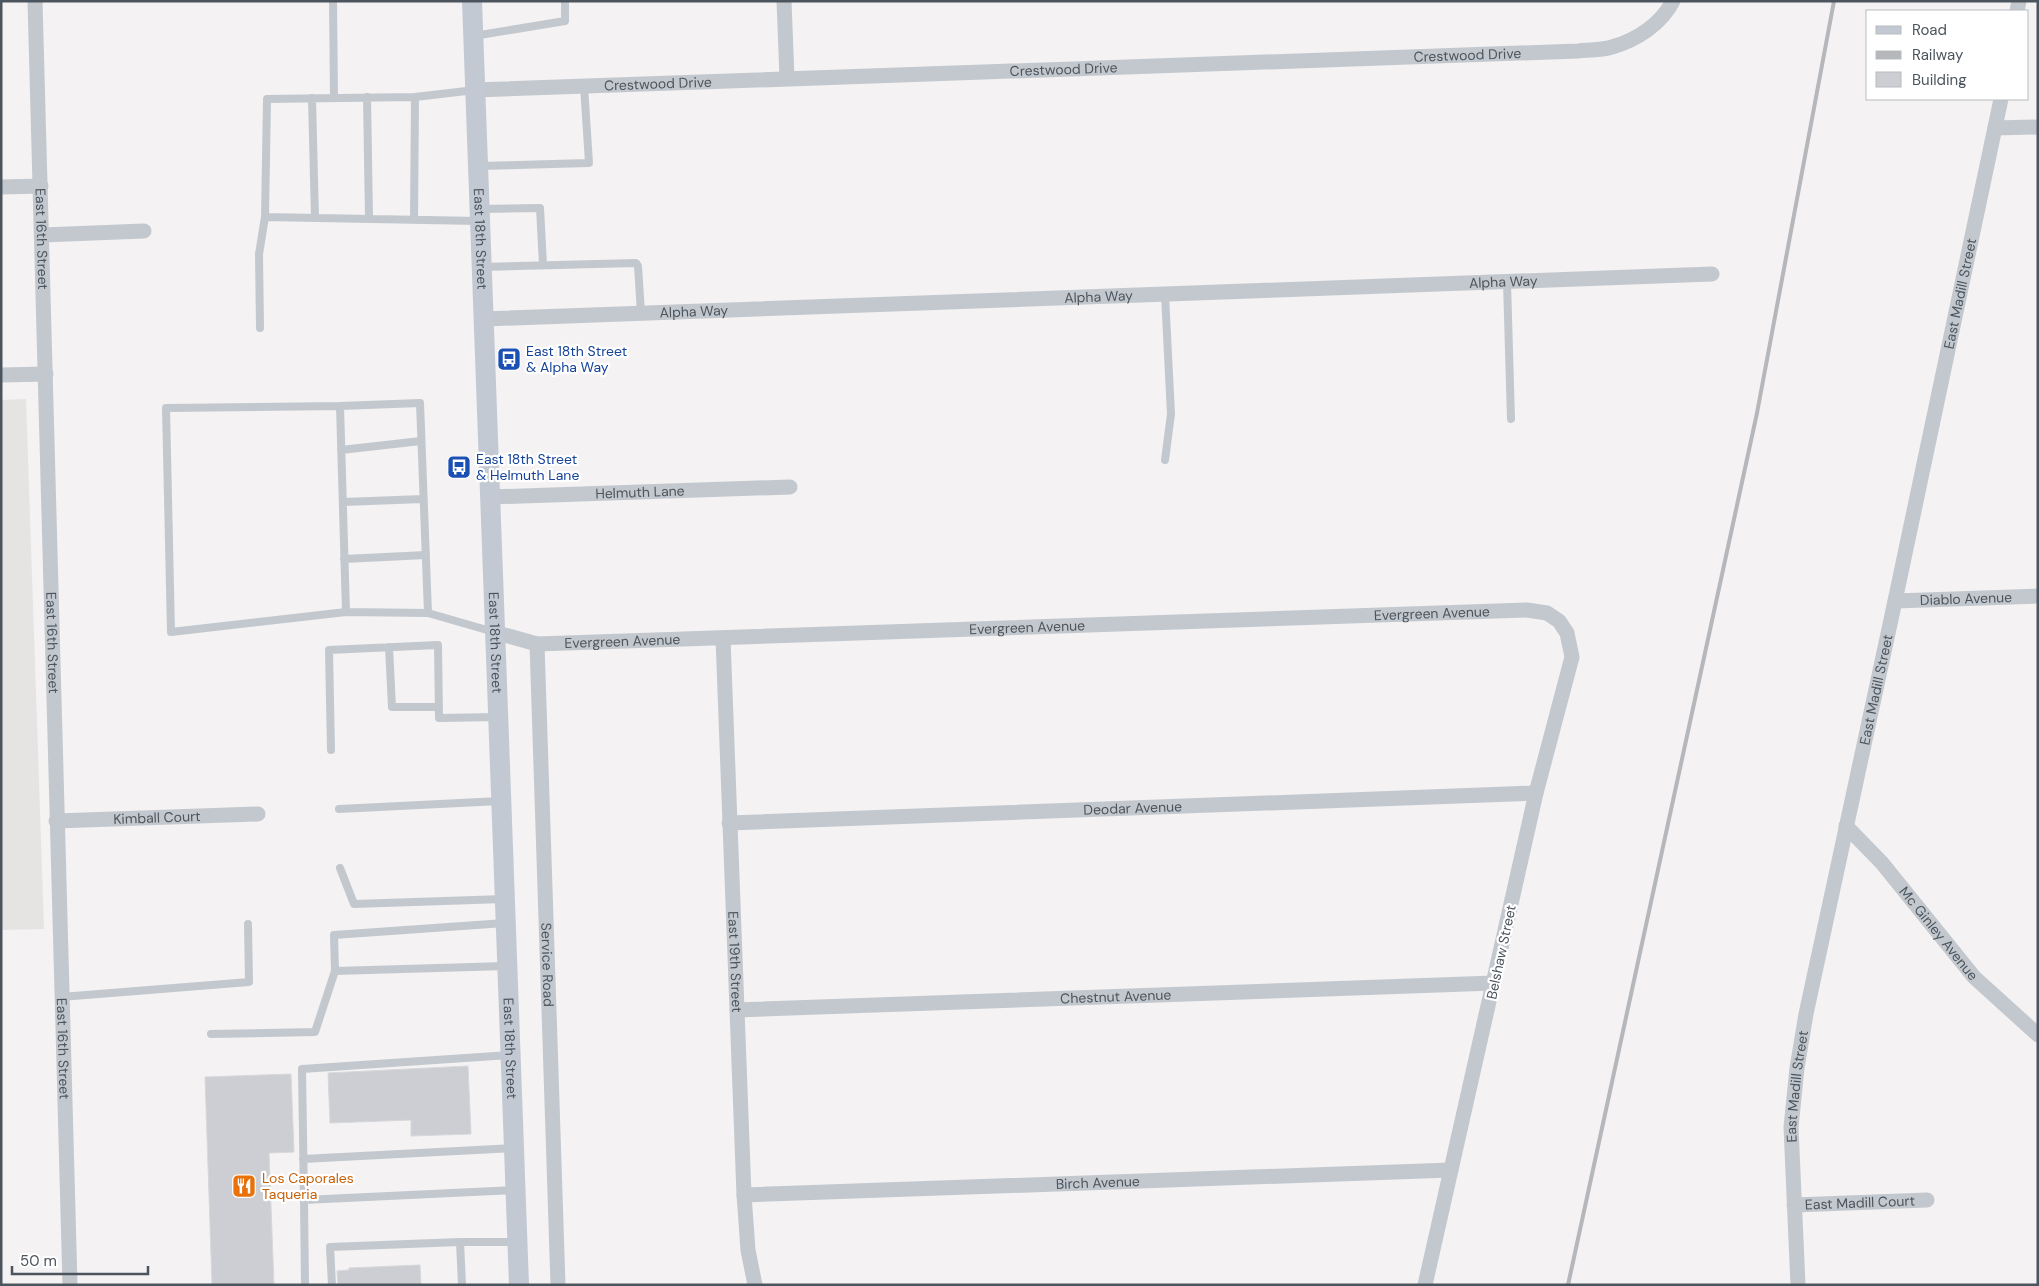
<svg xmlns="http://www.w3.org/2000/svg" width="2039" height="1286" font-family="'DM Sans',sans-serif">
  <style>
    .education { fill: #e5e4e3 }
    .building { fill: #cdced3; stroke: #d7d8dc }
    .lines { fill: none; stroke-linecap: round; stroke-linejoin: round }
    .service { stroke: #c2c8ce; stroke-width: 8 }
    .minor { stroke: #c2c8ce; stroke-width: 15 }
    .secondary { stroke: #c2c9d3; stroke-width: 20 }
    .rail { stroke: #b5b7bb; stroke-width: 4 }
    .labels { text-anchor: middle; stroke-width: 4.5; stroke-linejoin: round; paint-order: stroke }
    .street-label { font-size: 14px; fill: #4c545d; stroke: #fff }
    .transit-label { font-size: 14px; fill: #164399; stroke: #fff; text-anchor: start }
    .food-label { font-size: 14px; fill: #c56008; stroke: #fff; text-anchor: start }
  </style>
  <rect width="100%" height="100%" fill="#f4f2f2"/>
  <!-- education -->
  <path class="education" d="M26,399L44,929L1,930V400Z"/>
  <!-- building -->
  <path class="building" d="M468,1066L471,1134L411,1136V1120L330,1123L328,1073Z
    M291,1074L294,1152L269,1153L274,1285H212L205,1077Z
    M420,1265L421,1285H338L337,1271L349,1270V1268Z"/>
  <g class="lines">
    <!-- service -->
    <path class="service" d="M333,1L334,98
      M474,36L565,21V1
      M367,97L369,219
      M415,97L475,90
      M312,98L315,218
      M479,166L589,163L584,86
      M480,209L540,208L543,265
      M414,220L415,97L267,99L265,217L479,221
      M482,267L636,263L638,266L641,313
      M1507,282L1511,419
      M1165,295L1171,414L1165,460
      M260,328L259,254L265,217
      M340,406L420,403L428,613
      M341,450L421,441
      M343,502L423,499
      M344,559L426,555
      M346,612L171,632L166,408L340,406L346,612L428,613L494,632
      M389,647L392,707H439
      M331,750L329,650L438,645L439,718L497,717
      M339,809L500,801
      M340,868L354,904L504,899
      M505,923L334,935L335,971L506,966
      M61,997L249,982L248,924
      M211,1034L315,1032L335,971
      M303,1159L514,1148
      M304,1200L302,1069L510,1055
      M460,1242H515
      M305,1285L304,1200L515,1190
      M332,1285L330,1247L460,1242L462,1285"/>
    <!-- minor -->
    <g class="minor">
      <path id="s1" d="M35,1C48,429 57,857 70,1285"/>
      <path d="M784,1L787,78"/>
      <path d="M2017,11L2019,1"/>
      <path id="s2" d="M476,90L1578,51C1589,50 1602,50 1612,47C1637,40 1661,24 1673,1"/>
      <path d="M1995,128L2038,127"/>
      <path d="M1,187L41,186"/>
      <path d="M42,235L144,231"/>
      <path id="s3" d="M484,319L1712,274"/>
      <path d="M1,375L46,374"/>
      <path id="s4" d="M490,497L790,487"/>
      <path id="s5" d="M1895,601L2038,596"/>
      <path id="s6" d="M494,632L537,644L1527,610L1547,613L1559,621L1567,633L1572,657L1536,793L1425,1285"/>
      <path id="s7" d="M723,638L744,1195L748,1250L755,1285"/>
      <path id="s8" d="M537,644L558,1285"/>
      <path id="s9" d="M56,821L258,814"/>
      <path id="s10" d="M729,823L1536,793"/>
      <path id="s11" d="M1846,826L1882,863L1974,977L2038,1035"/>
      <path id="s12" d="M737,1010L1494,983"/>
      <path id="s13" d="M744,1195L1451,1170"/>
      <path id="s14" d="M1794,1205L1927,1200"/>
      <path id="s15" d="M1798,1285L1791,1127L1797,1068L1806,1014L1895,601L2001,99"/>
    </g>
    <!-- secondary -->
    <path class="secondary" id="s16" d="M472,1L519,1285"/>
    <!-- rail -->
    <path class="rail" d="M1568,1285L1757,413L1834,1"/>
  </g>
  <!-- icons -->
  <defs>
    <g id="bus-square" transform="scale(1.25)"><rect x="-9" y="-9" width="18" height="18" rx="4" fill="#1a4fb4" stroke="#fff"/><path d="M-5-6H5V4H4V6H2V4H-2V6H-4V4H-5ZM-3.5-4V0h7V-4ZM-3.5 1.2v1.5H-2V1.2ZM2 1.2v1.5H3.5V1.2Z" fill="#fff"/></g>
    <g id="restaurant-square" transform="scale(1.25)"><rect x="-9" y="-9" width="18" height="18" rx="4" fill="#e8710a" stroke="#fff"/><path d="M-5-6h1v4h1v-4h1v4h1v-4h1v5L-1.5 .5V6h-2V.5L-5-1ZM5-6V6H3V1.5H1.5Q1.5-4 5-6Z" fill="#fff"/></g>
  </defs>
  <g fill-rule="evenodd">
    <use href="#bus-square" x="509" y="359"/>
    <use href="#bus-square" x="459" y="467"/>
    <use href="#restaurant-square" x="244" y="1186"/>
  </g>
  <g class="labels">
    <!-- street labels -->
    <g class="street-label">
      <text dy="5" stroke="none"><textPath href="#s2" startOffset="992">Crestwood Drive</textPath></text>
      <text dy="5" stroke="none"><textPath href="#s2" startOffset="588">Crestwood Drive</textPath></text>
      <text dy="5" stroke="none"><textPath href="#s2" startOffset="182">Crestwood Drive</textPath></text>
      <text dy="5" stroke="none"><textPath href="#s1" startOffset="238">East 16th Street</textPath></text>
      <text dy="5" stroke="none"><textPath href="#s16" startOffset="238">East 18th Street</textPath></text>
      <text dy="5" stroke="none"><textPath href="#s3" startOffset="1020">Alpha Way</textPath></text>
      <text dy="5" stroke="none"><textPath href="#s15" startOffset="1009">East Madill Street</textPath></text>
      <text dy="5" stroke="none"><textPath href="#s3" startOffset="615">Alpha Way</textPath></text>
      <text dy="5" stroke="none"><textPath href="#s3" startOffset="210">Alpha Way</textPath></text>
      <text dy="5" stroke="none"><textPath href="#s4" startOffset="150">Helmuth Lane</textPath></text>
      <text dy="5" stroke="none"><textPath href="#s5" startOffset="71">Diablo Avenue</textPath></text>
      <text dy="5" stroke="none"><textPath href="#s6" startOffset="940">Evergreen Avenue</textPath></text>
      <text dy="5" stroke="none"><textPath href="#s6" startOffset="535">Evergreen Avenue</textPath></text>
      <text dy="5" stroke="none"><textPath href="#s6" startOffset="130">Evergreen Avenue</textPath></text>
      <text dy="5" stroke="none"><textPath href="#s1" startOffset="642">East 16th Street</textPath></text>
      <text dy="5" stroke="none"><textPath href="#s16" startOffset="642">East 18th Street</textPath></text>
      <text dy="5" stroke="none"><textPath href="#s15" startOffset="604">East Madill Street</textPath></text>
      <text dy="5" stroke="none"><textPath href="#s10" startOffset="404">Deodar Avenue</textPath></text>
      <text dy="5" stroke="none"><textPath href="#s9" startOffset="101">Kimball Court</textPath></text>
      <text dy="5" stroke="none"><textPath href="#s11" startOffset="142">Mc Ginley Avenue</textPath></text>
      <text transform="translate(1501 952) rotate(-78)" y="5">Belshaw Street</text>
      <text dy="5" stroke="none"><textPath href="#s7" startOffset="324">East 19th Street</textPath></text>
      <text dy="5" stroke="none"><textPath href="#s8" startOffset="321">Service Road</textPath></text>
      <text dy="5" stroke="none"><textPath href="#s12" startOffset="379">Chestnut Avenue</textPath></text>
      <text dy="5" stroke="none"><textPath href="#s1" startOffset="1048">East 16th Street</textPath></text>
      <text dy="5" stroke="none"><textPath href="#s16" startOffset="1048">East 18th Street</textPath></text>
      <text dy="5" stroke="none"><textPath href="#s15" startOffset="199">East Madill Street</textPath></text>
      <text dy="5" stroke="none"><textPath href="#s13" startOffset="354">Birch Avenue</textPath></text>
      <text dy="5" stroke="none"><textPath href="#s14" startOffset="66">East Madill Court</textPath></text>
    </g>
    <!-- transit labels -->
    <g class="transit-label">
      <text x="526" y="356">East 18th Street<tspan x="526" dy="16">&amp; Alpha Way</tspan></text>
      <text x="476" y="464">East 18th Street<tspan x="476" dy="16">&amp; Helmuth Lane</tspan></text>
    </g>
    <!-- food labels -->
    <g class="food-label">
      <text x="262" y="1183">Los Caporales<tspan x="262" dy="16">Taqueria</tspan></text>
    </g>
  </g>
  <!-- border -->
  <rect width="2039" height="1286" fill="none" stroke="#4c545d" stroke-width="5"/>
  <!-- legend -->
  <rect x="1866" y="10" width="162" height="90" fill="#ffffff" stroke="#b7bbbe"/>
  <rect x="1876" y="26" width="25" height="8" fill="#c2c9d3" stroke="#b7bbbe"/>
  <text x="1912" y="35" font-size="15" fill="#4c545d">Road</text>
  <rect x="1876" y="51" width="25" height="8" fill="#b5b7bb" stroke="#b7bbbe"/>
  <text x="1912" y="60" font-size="15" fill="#4c545d">Railway</text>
  <rect x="1876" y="72" width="25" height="15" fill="#cdced3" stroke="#b7bbbe"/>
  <text x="1912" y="85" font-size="15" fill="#4c545d">Building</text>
  <!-- scale -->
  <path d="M12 1266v8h136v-8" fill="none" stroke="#4c545d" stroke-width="2.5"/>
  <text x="20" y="1266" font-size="15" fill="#4c545d" stroke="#ffffff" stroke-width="4" paint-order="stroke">50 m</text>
</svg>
